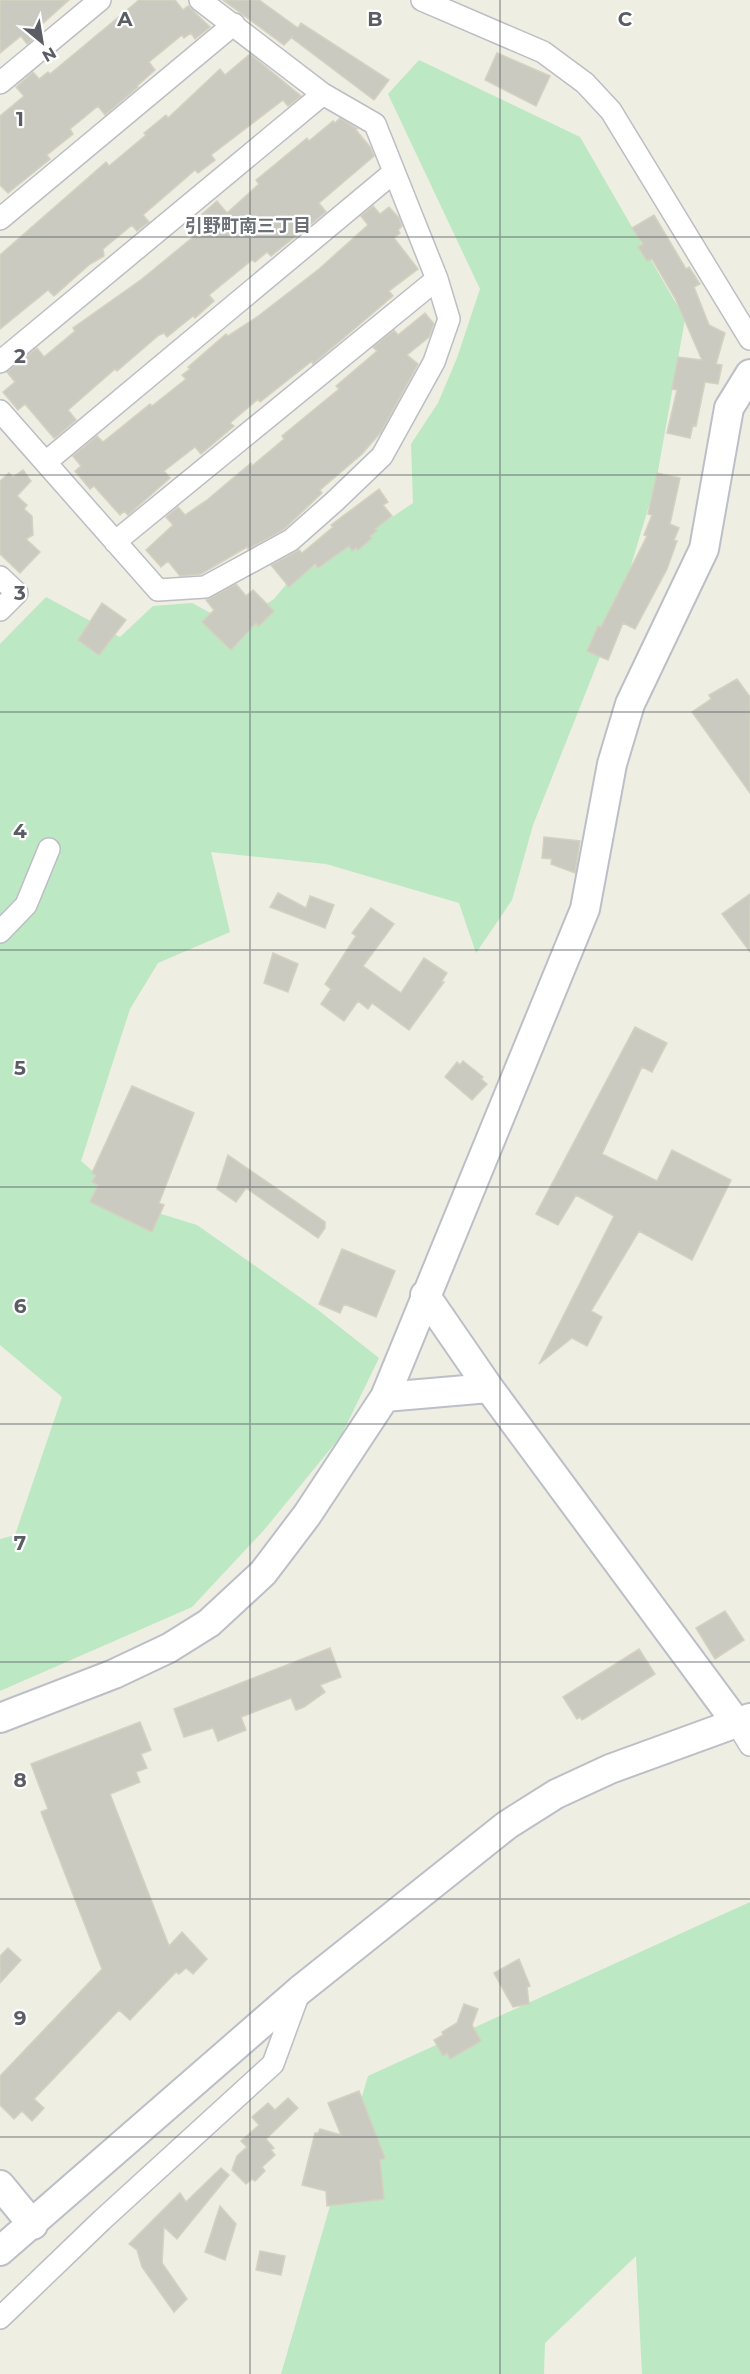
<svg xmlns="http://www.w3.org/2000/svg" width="750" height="2374" font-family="Montserrat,'Noto Sans JP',sans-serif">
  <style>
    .green { fill: #bce8c3 }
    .building { fill: #cbcac1; stroke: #d4d1c0; stroke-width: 1.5 }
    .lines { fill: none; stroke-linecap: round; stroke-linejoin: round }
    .street-casing { stroke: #bcbec4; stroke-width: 24 }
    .secondary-casing { stroke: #bcbfc7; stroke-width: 32 }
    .street { stroke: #fff; stroke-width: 21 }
    .secondary { stroke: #fff; stroke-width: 28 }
    .grid { fill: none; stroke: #5a5d64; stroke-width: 1.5; stroke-opacity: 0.55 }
    .labels { text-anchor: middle; stroke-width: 4.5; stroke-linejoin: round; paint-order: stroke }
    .neighbourhood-label { font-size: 18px; font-weight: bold; fill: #6b6f76; stroke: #fff }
    .grid-label { font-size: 20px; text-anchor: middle; font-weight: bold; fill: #5a5d64; stroke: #fff; stroke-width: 4.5; stroke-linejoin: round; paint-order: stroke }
  </style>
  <rect width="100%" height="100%" fill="#eeeee2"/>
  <!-- green -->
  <path class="green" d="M419,60L580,137L685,319L656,482L615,619L533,825L512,900L476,953L459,903L326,864L211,852L230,932L158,963L130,1009L81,1161L132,1205L197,1225L318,1310L379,1358L341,1436L264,1530L192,1607L0,1691V1539L15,1535L62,1397L0,1345V644L46,597L120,637L153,606L192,603L233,625L274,599L294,575L330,559L413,503L411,444L438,403L457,358L480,289L388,94Z
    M750,1902V2374H642L636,2256L545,2343L544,2374H281L368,2076Z"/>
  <!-- building -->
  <path class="building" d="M0,0H69L40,26L43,31L27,44L21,36L0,53Z
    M139,0H175L183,10L188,6L210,27L195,39L191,33L184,38L182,35L149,62L155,70L137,86L138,87L105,115L98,106L70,129L73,134L47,155L50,159L8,193L0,185V116L24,96L16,87L33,72L39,79L48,72L50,74Z
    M223,0H259L298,28L301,23L389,80L374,100L292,38L293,36L284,45Z
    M497,53L550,76L536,106L485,80Z
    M250,54L301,96L288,106L283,100L211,155L215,160L198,173L195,170L143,215L149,222L137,231L132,225L103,249L104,256L90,264L54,296L48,290L0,329V255L106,162L109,166L146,135L144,133L166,115L168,118L220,69L225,75Z
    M340,118L357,129L356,130L370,147L374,156L319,203L326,212L271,256L267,252L255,262L252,260L209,295L214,301L195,318L193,316L167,337L164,333L159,335L117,371L115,369L68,410L76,420L56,437L54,438L25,404L18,410L3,392L15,382L7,372L37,348L44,357L75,331L73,328L142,279L209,224L202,214L217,201L227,213L259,184L256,180L307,138L309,141L333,121L335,123Z
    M373,206L380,214L389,207L399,218L402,226L398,230L400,233L394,238L418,269L389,291L393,296L313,364L312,361L260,402L258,399L230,423L234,426L201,454L195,447L164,471L170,478L128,515L124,511L120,515L94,486L90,489L75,471L81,466L73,456L97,436L103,442L150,404L152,406L186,379L182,375L190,369L188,367L226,334L228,336L257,317L319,269L368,225L361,216Z
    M654,215L686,269L689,267L700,284L694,287L709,325L725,333L716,364L722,365L718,384L705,382L696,426L693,425L690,438L667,433L677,390L672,389L678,357L702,360L675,298L652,259L647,261L638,247L643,244L632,228Z
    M425,313L434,324L429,337L407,355L418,364L381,432L362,454L320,490L322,493L283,530L248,549L247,547L201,574L180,576L168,561L161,567L146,550L173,525L166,517L178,507L185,515L207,500L251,463L252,466L284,439L282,436L339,389L336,386L377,351L373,347L394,330L398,335Z
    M23,470L31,481L17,496L27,505L24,509L32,516L33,535L26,539L40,552L20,573L0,554V481L9,473L13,477Z
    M657,473L680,478L670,524L679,528L674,540L677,541L667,569L635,629L623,623L608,660L587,651L598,626L601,627L647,536L644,535L652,515L648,514Z
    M379,489L388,502L383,505L392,516L375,529L377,531L370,536L372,538L358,550L356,548L352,551L349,546L318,568L315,564L289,587L271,565L299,550L302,553L333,527L331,525Z
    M236,584L246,596L253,590L274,611L259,626L256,623L231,650L202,622L214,610L206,600Z
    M102,603L126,620L99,655L78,640Z
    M737,679L750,697V793L692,712L711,699L709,695Z
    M544,837L580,841L575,873L551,864L552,859L542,858Z
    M278,893L306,908L310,896L334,905L325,928L270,907Z
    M750,894V952L722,914Z
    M371,908L394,924L363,966L401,993L424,958L447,973L441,982H444L409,1030L372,1003L368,1009L358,1001L344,1021L321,1004L331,989L325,984L356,936L352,933Z
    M273,953L298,964L288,992L264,983Z
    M635,1027L667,1043L652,1072L642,1067L602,1154L657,1181L672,1150L731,1180L692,1260L639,1231L591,1311L602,1317L587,1346L572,1338L539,1364L614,1216L576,1195L558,1225L536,1214Z
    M463,1061L483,1077L481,1079L487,1084L472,1100L445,1077L457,1062L460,1065Z
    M132,1086L194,1113L159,1203L164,1205L152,1232L90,1202L98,1185L92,1182L96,1175L92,1173Z
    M228,1155L325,1222V1228L318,1238L246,1188L236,1202L217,1189Z
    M342,1249L395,1271L376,1317L344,1304L340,1313L319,1304Z
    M725,1611L744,1640L715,1659L696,1628Z
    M330,1648L341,1677L320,1685L325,1692L304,1707L296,1710L291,1698L241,1717L246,1730L218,1741L213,1728L184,1737L174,1709Z
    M639,1649L655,1674L582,1720L580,1717L577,1719L563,1697Z
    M140,1722L151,1750L141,1754L147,1768L136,1772L140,1782L110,1794L169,1946L182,1932L207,1959L193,1974L186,1968L179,1974L176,1972L130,2020L119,2010L34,2099L44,2108L32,2121L22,2111L14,2119L0,2105V2076L102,1969L41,1812L48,1809L31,1764Z
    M8,1948L21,1960L0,1983V1956Z
    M519,1959L530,1986L527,1987L529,2004L513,2007L494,1973Z
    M464,2004L478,2009L472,2025L481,2041L450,2059L447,2053L443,2056L434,2040L443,2035L442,2032L457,2023Z
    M359,2091L385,2158L380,2160L384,2199L327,2206L326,2191L302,2185L315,2133H318L320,2129L341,2135L328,2103Z
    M288,2098L298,2108L266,2139L274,2148L271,2150L275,2155L262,2167L265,2171L255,2181L252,2179L246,2184L232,2170L237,2156L247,2147L241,2141L259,2125L252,2117L268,2103L275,2110Z
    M221,2168L229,2175L177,2239L164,2227L162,2263L187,2299L174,2312L142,2267L137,2250L129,2244L180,2193L186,2202Z
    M220,2206L236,2224L225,2260L205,2252Z
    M260,2251L285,2256L281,2275L256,2270Z"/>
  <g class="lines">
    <!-- street casing -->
    <g class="street-casing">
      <path id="street" d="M422,0L543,52L585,83L611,111L750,339
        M0,83L100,0
        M0,219L234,24
        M0,362L323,94
        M0,411L158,590L205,587L291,540L334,502L382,456L434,362L449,319L437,279L375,124L323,94L200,0
        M46,462L394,172
        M115,542L437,279
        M0,577L17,593L0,610
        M0,932L26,905L49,849
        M736,1722L750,1745
        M0,2318L102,2220L273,2064L299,1993"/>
    </g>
    <!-- secondary casing -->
    <g class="secondary-casing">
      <path id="secondary" d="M425,1295L489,1388L736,1722
        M385,1397L489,1388
        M0,1718L114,1674L169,1648L209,1623L263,1573L307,1515L385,1397L585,909L612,764L630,704L704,549L729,408L750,374
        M0,2185L33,2225
        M0,2251L300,1990L507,1825L556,1794L610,1769L750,1718"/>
    </g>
    <!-- street -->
    <use href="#street" class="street"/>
    <!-- secondary -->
    <use href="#secondary" class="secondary"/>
  </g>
  <!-- grid -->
  <path class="grid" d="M250,0V2374M500,0V2374M0,237H750M0,475H750M0,712H750M0,950H750M0,1187H750M0,1424H750M0,1662H750M0,1899H750M0,2137H750"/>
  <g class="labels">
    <!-- neighbourhood labels -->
    <g class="neighbourhood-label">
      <text x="248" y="232">引野町南三丁目</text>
    </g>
  </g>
  <g class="grid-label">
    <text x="125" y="26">A</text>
    <text x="375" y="26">B</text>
    <text x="625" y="26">C</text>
    <text x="20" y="126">1</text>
    <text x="20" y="363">2</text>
    <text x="20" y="600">3</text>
    <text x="20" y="838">4</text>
    <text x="20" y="1075">5</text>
    <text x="20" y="1313">6</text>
    <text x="20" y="1550">7</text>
    <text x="20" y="1787">8</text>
    <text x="20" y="2025">9</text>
  </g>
  <!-- north arrow -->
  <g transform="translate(42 42) rotate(150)" stroke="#ffffff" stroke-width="4.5" paint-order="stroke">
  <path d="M0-4.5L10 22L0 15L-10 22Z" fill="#5a5d64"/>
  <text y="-9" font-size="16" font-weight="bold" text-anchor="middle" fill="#5a5d64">N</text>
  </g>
</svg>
